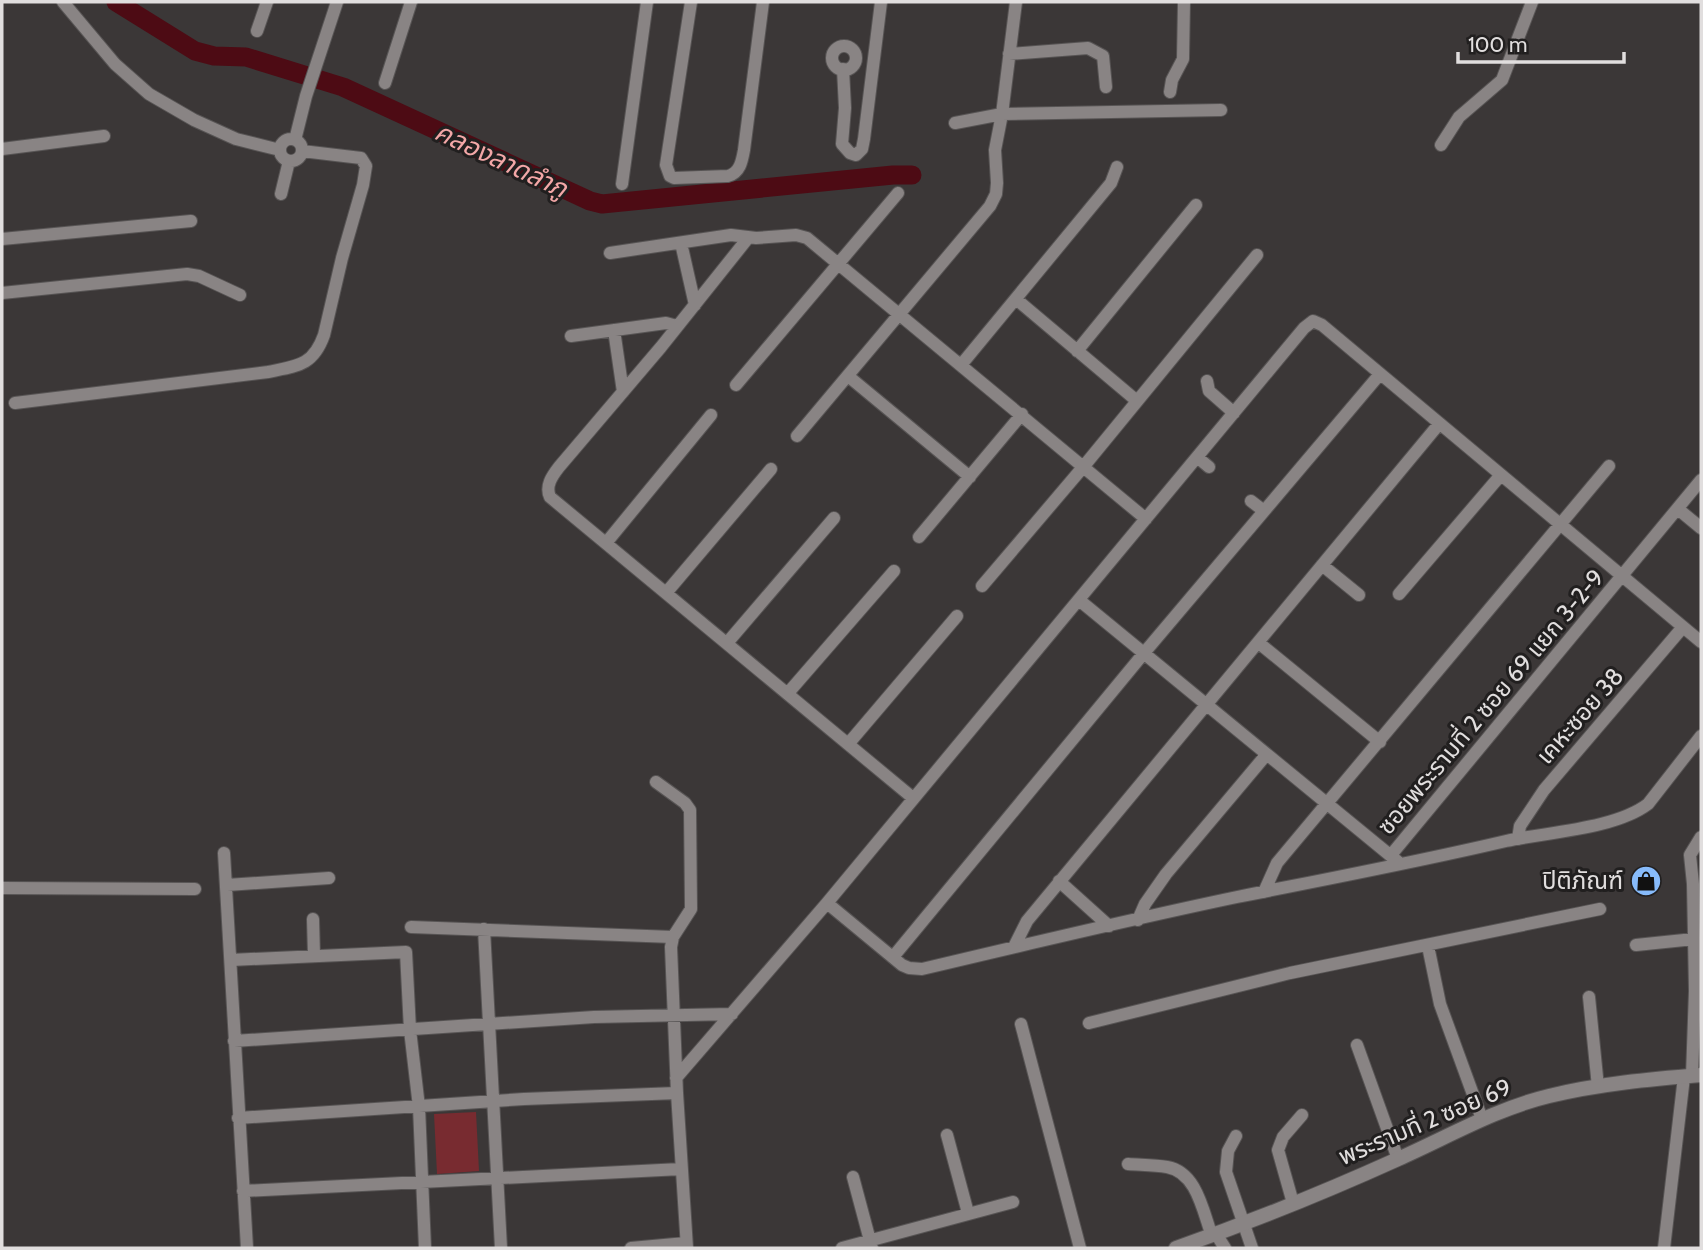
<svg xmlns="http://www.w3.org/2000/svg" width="1703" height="1250" font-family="Cabin,'Noto Sans Thai',sans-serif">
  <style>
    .pitch { fill: #782b30 }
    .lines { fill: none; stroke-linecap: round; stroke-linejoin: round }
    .river { stroke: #4d0b14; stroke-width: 19 }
    .minor-casing { stroke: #575454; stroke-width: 14 }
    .tertiary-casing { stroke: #575454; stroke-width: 16 }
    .minor { stroke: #898484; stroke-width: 12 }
    .tertiary { stroke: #898484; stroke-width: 14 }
    .labels { text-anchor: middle; stroke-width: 6; stroke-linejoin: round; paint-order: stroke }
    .street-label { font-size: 24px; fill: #e1dede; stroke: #211f1f }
    .poi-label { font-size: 24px; fill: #e1dede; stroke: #211f1f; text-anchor: end }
    .water-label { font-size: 26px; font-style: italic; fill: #f3a7a7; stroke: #211f1f }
  </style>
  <rect width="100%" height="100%" fill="#3b3737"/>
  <!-- pitch -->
  <path class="pitch" d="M476,1112L479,1171L437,1174L434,1114Z"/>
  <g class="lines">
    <!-- river -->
    <path class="river" d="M116,2L195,51L214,56L246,57L343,87L590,201L602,204L893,175H912"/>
    <!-- minor casing -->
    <g class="minor-casing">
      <path id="minor" d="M63,2L115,64L149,94L194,120L236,139L280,150
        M691,2L666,165L670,176L674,178L728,176C740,173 742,161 744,150L763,2
        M257,31L267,2
        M832 58a12 12 0 1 1 24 0a12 12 0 1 1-24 0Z
        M1009,54L1088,48L1103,56L1106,87
        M843,69L845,108L842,144L850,153L856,155L862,149L864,139L881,2
        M385,83L411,2
        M1170,92L1172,80L1183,59L1184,2
        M955,123L1002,114L1221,110
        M280 150a11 11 0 1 1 22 0a11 11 0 1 1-22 0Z
        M295,140L306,96L337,2
        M1441,145L1459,117L1502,80L1532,2
        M2,149L104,136
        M622,184L647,2
        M281,194L289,161
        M748,238L661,347L559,467C552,476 545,486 550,497L913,798
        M2,239L191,221
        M681,243L695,305
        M610,253L731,235L756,238L796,235L807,238L1146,519
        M2,293L187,274L199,276L240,295
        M1016,299L1137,401
        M614,330L623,392
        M571,336L666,323L677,326
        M1077,351L1196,205
        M961,365L1111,183L1117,167
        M848,376L970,477
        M1207,381L1209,391L1234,413
        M736,385L898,193
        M15,403L268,372C297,366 313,366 324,335L342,258L363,185L366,166L361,158L302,151
        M797,436L990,206L996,194L997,183L995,150L1002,114L1016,2
        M1197,457L1209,467
        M1251,501L1264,511
        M1678,509L1701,528
        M919,537L1022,414
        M606,543L711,415
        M1322,565L1359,595
        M982,586L1084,466L1257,255
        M666,593L771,469
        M1399,594L1500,476
        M1079,600L1397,861
        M727,643L834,518
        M1259,643L1380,742
        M788,693L894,571
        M849,743L957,616
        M656,782L685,803L690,810L691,909L673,937L671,947L677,1093L687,1248
        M1518,839L1520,826L1544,790L1683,627
        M224,853L247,1248
        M1391,855L1701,480
        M1059,881L1109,926
        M227,885L329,878
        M2,888L195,889
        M1264,892L1277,863L1287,851L1609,466
        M827,903L902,965L909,968L922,969C1027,944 1132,919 1237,897C1327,879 1417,862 1506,841C1548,832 1615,829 1648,804L1701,736
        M313,919L314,956
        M1138,920L1145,904L1166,874L1266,755
        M411,927L673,937
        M484,929L501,1248
        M1636,945L1694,939
        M1428,946L1440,1004L1482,1119
        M1014,947L1027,921L1439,424
        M893,957L1144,653L1380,374
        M231,960L406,952L410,1030L419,1107L425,1248
        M1589,997L1598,1087
        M1089,1023L1290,973L1600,909
        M1021,1024L1080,1248
        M234,1041L594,1017L732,1014
        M1357,1045L1398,1159
        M1692,1076L1695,991L1693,884L1690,855L1701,837
        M676,1078L827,903L1304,328L1313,321L1322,325L1701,642
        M238,1118L524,1099L677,1093
        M947,1135L968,1213
        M1236,1136L1228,1151L1226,1172L1252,1248
        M1128,1164C1141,1165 1154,1165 1167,1167C1197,1172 1203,1212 1212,1236
        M853,1177L872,1248
        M243,1191L681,1169
        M1293,1203L1278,1150L1283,1137L1302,1115
        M1216,1234L1225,1248
        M631,1248L686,1243
        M842,1248L1013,1202
        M1664,1248L1684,1077"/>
    </g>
    <!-- tertiary casing -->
    <g class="tertiary-casing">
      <path id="tertiary" d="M1176,1248C1251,1222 1325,1192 1398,1159C1448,1137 1495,1109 1549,1096C1598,1084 1651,1079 1701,1075"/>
    </g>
    <!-- minor -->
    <use href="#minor" class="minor"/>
    <!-- tertiary -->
    <use href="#tertiary" class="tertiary"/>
  </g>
  <!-- icons -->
  <defs>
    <g id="shop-disc" transform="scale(1.575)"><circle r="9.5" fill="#87bbfb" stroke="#211f1f"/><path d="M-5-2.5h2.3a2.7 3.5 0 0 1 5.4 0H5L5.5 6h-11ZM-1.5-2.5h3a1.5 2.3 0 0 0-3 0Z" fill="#111"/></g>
  </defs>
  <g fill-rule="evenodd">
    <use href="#shop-disc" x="1646" y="881"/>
  </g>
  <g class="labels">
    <!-- street labels -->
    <g class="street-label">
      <text transform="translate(1491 702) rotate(-50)" y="8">ซอยพระรามที่ 2 ซอย 69 แยก 3-2-9</text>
      <text transform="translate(1580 716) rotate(-49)" y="8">เคหะซอย 38</text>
      <text transform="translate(1425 1122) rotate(-23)" y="8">พระรามที่ 2 ซอย 69</text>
    </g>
    <!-- poi labels -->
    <g class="poi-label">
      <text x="1623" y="889">ปิติภัณฑ์</text>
    </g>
    <!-- water labels -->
    <g class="water-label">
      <text transform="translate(501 160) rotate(25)" y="9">คลองลาดลำภู</text>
    </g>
  </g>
  <!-- border -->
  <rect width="1703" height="1250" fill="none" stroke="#e1dede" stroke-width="7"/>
  <!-- scale -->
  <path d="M1458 52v10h166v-10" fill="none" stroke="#e1dede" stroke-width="3.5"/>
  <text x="1468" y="52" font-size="21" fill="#e1dede" stroke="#211f1f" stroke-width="5" paint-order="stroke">100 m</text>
</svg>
